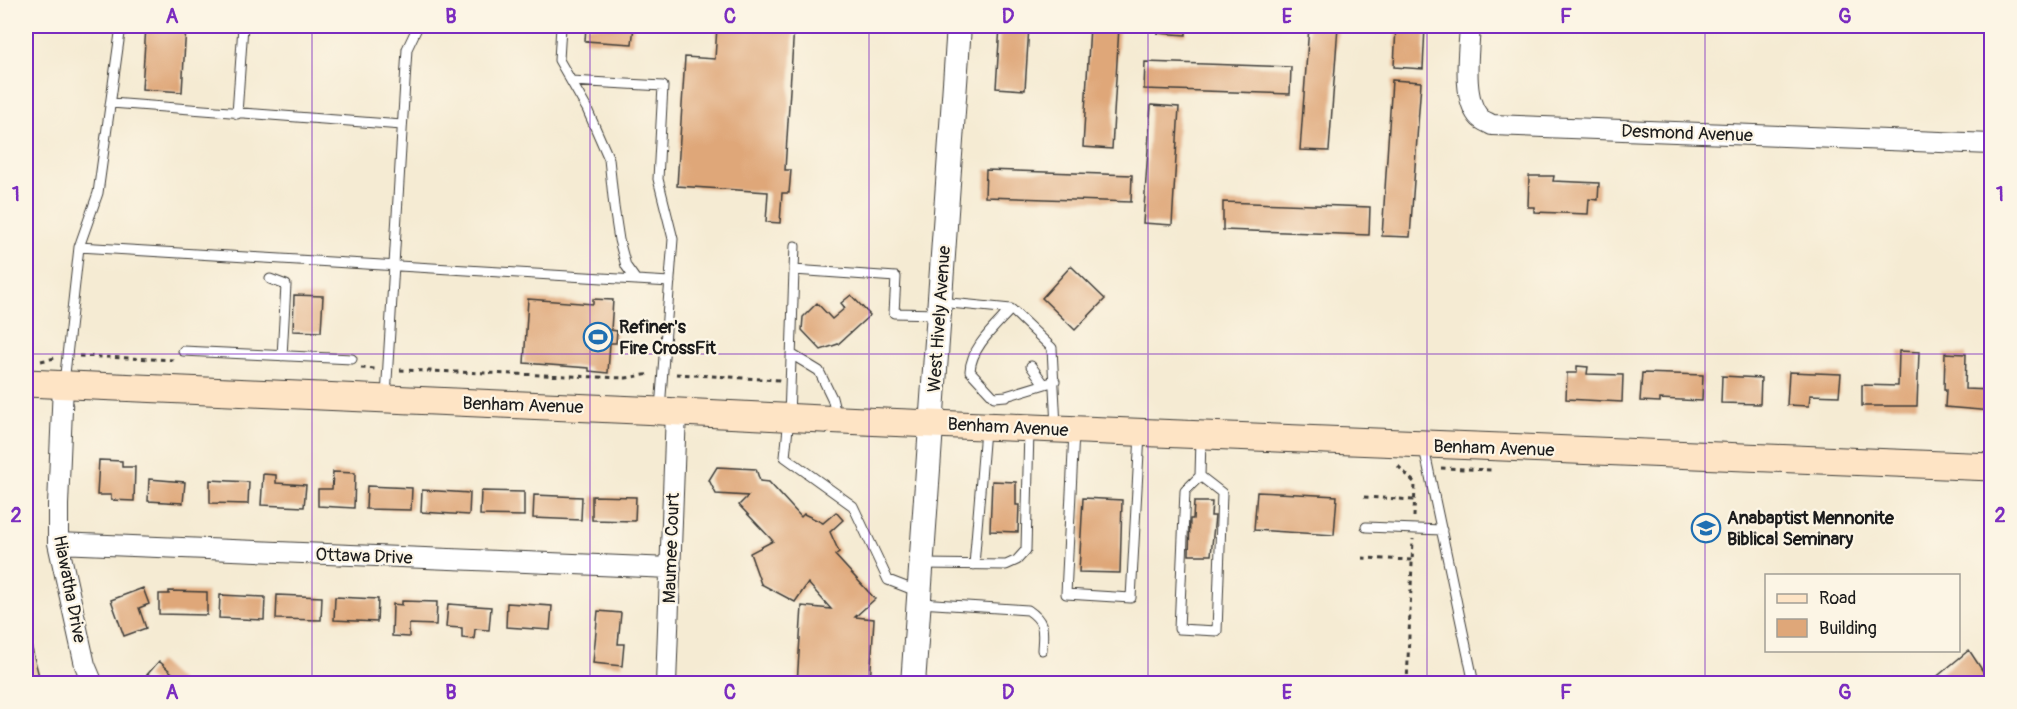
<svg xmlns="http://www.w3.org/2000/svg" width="2017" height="709" font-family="Pangolin,sans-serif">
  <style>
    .building { fill: #dfa779 }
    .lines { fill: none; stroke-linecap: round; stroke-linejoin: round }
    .service-casing { stroke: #3d3b37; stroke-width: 11 }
    .minor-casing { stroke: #3d3b37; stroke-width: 22 }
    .tertiary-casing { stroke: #3d3b37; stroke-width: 26 }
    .secondary-casing { stroke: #3d3b37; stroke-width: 29 }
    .path { stroke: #3d3b37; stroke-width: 3; stroke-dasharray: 4.5 4.5; stroke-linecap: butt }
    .service { stroke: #fff; stroke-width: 9 }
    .minor { stroke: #fff; stroke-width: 20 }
    .tertiary { stroke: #fff; stroke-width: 24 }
    .secondary { stroke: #fee4c5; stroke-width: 27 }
    .grid { fill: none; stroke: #7b2cbf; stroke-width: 1.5; stroke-opacity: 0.55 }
    .labels { text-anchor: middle; stroke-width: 4.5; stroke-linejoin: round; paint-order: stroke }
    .street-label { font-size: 18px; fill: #1c1c1c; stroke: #fcf5e5 }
    .poi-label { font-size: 18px; font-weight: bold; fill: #1c1c1c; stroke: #fcf5e5; text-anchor: start }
    .neatline { fill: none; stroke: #7b2cbf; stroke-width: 2 }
    .grid-label { font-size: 20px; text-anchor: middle; font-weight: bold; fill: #7b2cbf }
  </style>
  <rect width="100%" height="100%" fill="#fcf5e5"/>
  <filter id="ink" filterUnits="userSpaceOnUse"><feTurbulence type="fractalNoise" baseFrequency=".0167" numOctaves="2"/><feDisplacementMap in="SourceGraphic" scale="12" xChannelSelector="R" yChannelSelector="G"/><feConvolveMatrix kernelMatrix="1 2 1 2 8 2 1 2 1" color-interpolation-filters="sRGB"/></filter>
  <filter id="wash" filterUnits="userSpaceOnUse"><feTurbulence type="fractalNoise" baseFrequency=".008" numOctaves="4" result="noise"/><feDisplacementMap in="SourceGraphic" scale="24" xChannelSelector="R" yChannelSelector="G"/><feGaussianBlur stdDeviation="1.35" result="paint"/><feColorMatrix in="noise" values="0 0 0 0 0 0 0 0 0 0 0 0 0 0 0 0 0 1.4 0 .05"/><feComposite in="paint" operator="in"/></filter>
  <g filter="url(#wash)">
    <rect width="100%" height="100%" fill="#f5ebd3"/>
    <g id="blocks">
      <!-- building -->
      <path class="building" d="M146,26H186L182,92L142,89Z
        M586,26H634L632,44L585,41Z
        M717,26H794L785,170H791L789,193H782L780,223L766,222L768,192L677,186L685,57L715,59Z
        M1000,26H1029L1025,90L996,88Z
        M1090,26H1119L1112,149L1083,147Z
        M1158,26H1186V35L1157,33Z
        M1309,26H1338L1329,151L1300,150Z
        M1396,26H1425L1423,69L1394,67Z
        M1145,62L1291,67L1290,94L1144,89Z
        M1392,80L1421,82L1410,237L1382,236Z
        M1151,105L1179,107L1172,225L1143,223Z
        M986,170L1132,175L1131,202L985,197Z
        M1529,176H1554L1553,181L1599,183L1598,200L1589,199L1588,214L1534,212V207H1528Z
        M1223,202L1370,207L1369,235L1223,230Z
        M1071,266L1105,299L1075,330L1042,298Z
        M294,295L323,296L321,332L293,331Z
        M851,295L870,315L838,344L821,350L802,330L803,317L817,303L832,319L845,308L841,303Z
        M528,299L593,304V299L613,300L611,330L617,331L616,343H610L608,373L589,371V368L524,363Z
        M1899,351L1919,352L1917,406H1862V385L1898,386Z
        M1945,353L1966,354L1965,389L1992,390V411L1945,407L1946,390H1944Z
        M1577,366L1588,367L1587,374L1623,375L1622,402L1566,399L1567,373H1577Z
        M1789,372L1841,374L1839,396L1810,395L1809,406L1787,405Z
        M1642,373L1703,375L1702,401L1660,399V402L1640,401Z
        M1722,376L1761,378L1760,404L1721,403Z
        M99,460L122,461V467H135L134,501L111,500V495H97Z
        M717,467L756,469L760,481L769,482L801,517L804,514L823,523L836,512L843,520L830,532L839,552L835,555L875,599L855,617L874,619L870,684H797L802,606L831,609L808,583L795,602L761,584L750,553L773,541L739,505L748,496L716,494L709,480Z
        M333,472L355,473L354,508L318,506V489H332Z
        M263,474L276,475V483L306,485L304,507L261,505Z
        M149,479L185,482L183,503L148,501Z
        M210,480L249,482L248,504L210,503Z
        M992,481L1016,482V505H1019L1018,532L990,531Z
        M367,486L412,488L411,510L366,509Z
        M422,490L470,493L469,515L421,512Z
        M481,491L524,492V516L480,515Z
        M1257,492L1337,496L1334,535L1254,530Z
        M534,495L582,497L581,520L533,518Z
        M592,496L636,497L635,521L592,520Z
        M1083,498L1122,500L1120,573L1079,572Z
        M1194,502H1212L1211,516H1215L1211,555H1189L1190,519H1193Z
        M143,588L149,604L139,608L146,628L124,636L111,600Z
        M169,591L207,592V615L159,614V594H169Z
        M220,595L265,597L264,620L219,618Z
        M277,595L322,597L321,620L276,619Z
        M335,597L378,599L377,622L334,620Z
        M402,601L437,602L436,625L409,624V637L392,636L393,604L402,605Z
        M507,603L552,606L550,630L506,627Z
        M448,604L491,607L489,630L475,629L474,639L462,638V628L446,627Z
        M598,611L621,613L618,644H624L622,666L593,663Z
        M26,626L39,676L26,680Z
        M1969,650L1988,679L1984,684H1928Z
        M159,661L184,684H154L146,676Z"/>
    </g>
  </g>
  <g filter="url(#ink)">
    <use href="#blocks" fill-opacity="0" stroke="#3d3b37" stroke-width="1.5"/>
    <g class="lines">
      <!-- service casing -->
      <g class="service-casing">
        <path id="service" d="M561,26L559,60L587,109L609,159L614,207L619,240L626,266L636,280
          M571,81L663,86L658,179L673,239L660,409
          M111,103L402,125
          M237,114L243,26
          M795,246L794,270L896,277L894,313L939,314
          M79,247L670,282
          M794,270L789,418L785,457L853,506L888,580L919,592
          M270,279L286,285L282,356
          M940,302L1011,309L1052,348L1056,427
          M1011,309C996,326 971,347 970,371L994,397L1006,396L1055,381
          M183,351L352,359
          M791,354L819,371L832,398L837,418
          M1031,366L1044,384
          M64,383L79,247L98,193L121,26
          M386,397L407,49L418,26
          M1074,432L1066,594L1131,598L1140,434
          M1424,448L1474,684
          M1200,476L1222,493L1217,631L1179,629L1185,491L1200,476L1201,438
          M1366,527L1442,530
          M922,564L1006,565L1017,560L1026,550L1029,430
          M974,565L985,430
          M919,603L1028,610C1046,622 1043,631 1042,650"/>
      </g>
      <!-- minor casing -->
      <g class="minor-casing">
        <path id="minor" d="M1470,26C1469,49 1461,99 1480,118C1483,121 1489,123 1492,125L1992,144
          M63,385L58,505V543L85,665L93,684
          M58,543L671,568
          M666,684L676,412"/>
      </g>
      <!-- tertiary casing -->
      <g class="tertiary-casing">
        <path id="tertiary" d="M913,684L959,26"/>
      </g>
      <!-- secondary casing -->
      <g class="secondary-casing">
        <path id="secondary" d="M26,383L660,411L884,422L1992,467"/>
      </g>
      <!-- path -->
      <path class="path" d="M79,356L175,360
        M41,361L55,358
        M361,368L376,369
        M400,370L626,378L651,374
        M676,374L780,380
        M1398,466L1415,483L1414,517
        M1441,468L1491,470
        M1364,497L1415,500
        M1362,558L1412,560
        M1407,684L1413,539"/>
      <!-- service -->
      <use href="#service" class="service"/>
      <!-- minor -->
      <use href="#minor" class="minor"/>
      <!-- tertiary -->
      <use href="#tertiary" class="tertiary"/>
      <!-- secondary -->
      <use href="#secondary" class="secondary"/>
    </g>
  </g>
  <!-- grid -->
  <path class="grid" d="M312,26V684M590,26V684M869,26V684M1148,26V684M1427,26V684M1705,26V684M26,354H1992"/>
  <!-- icons -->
  <defs>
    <g id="stadium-ring" transform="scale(1.5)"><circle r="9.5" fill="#fcf5e5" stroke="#1f6fb2" stroke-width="1.5"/><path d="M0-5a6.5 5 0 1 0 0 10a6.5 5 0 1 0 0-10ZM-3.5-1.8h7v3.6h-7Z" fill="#1f6fb2"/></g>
    <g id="university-ring" transform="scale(1.5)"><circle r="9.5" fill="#fcf5e5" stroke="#1f6fb2" stroke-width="1.5"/><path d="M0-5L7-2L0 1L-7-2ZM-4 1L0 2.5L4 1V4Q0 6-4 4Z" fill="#1f6fb2"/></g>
  </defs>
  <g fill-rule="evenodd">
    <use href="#stadium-ring" x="598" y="337"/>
    <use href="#university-ring" x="1706" y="528"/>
  </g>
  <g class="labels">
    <!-- street labels -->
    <g class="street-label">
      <text transform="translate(1687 133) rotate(2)" y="6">Desmond Avenue</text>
      <text transform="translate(939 319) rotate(-86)" y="6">West Hively Avenue</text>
      <text transform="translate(523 405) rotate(2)" y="6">Benham Avenue</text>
      <text transform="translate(1008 427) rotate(3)" y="6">Benham Avenue</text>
      <text transform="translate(1494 448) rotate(2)" y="6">Benham Avenue</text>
      <text transform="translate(671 548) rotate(-88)" y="6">Maumee Court</text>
      <text transform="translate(364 556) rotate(2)" y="6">Ottawa Drive</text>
      <text transform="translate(70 589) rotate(79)" y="6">Hiawatha Drive</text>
    </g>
    <!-- poi labels -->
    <g class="poi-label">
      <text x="619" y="333">Refiner's<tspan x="619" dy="21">Fire CrossFit</tspan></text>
      <text x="1727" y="524">Anabaptist Mennonite<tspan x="1727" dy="21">Biblical Seminary</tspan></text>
    </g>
  </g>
  <!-- margin -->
  <rect width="2017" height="709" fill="none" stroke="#fcf5e5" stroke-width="66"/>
  <!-- legend -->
  <rect x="1765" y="574" width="195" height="78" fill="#fcf5e5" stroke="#a29e95" stroke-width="1.5"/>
  <rect x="1777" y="594" width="30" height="9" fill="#fee4c5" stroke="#a29e95" stroke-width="1.5"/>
  <text x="1819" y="604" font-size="18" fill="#1c1c1c">Road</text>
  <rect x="1777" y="619" width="30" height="18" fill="#dfa779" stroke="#a29e95" stroke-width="1.5"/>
  <text x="1819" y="634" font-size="18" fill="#1c1c1c">Building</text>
  <rect x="33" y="33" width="1951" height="643" class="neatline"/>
  <g class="grid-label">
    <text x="172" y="23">A</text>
    <text x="451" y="23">B</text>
    <text x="730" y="23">C</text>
    <text x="1008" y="23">D</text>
    <text x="1287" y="23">E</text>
    <text x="1566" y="23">F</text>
    <text x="1845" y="23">G</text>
    <text x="16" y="201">1</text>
    <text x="2000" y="201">1</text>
    <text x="16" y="522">2</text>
    <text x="2000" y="522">2</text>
    <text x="172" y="699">A</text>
    <text x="451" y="699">B</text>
    <text x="730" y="699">C</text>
    <text x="1008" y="699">D</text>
    <text x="1287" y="699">E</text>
    <text x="1566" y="699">F</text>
    <text x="1845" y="699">G</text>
  </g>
</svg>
